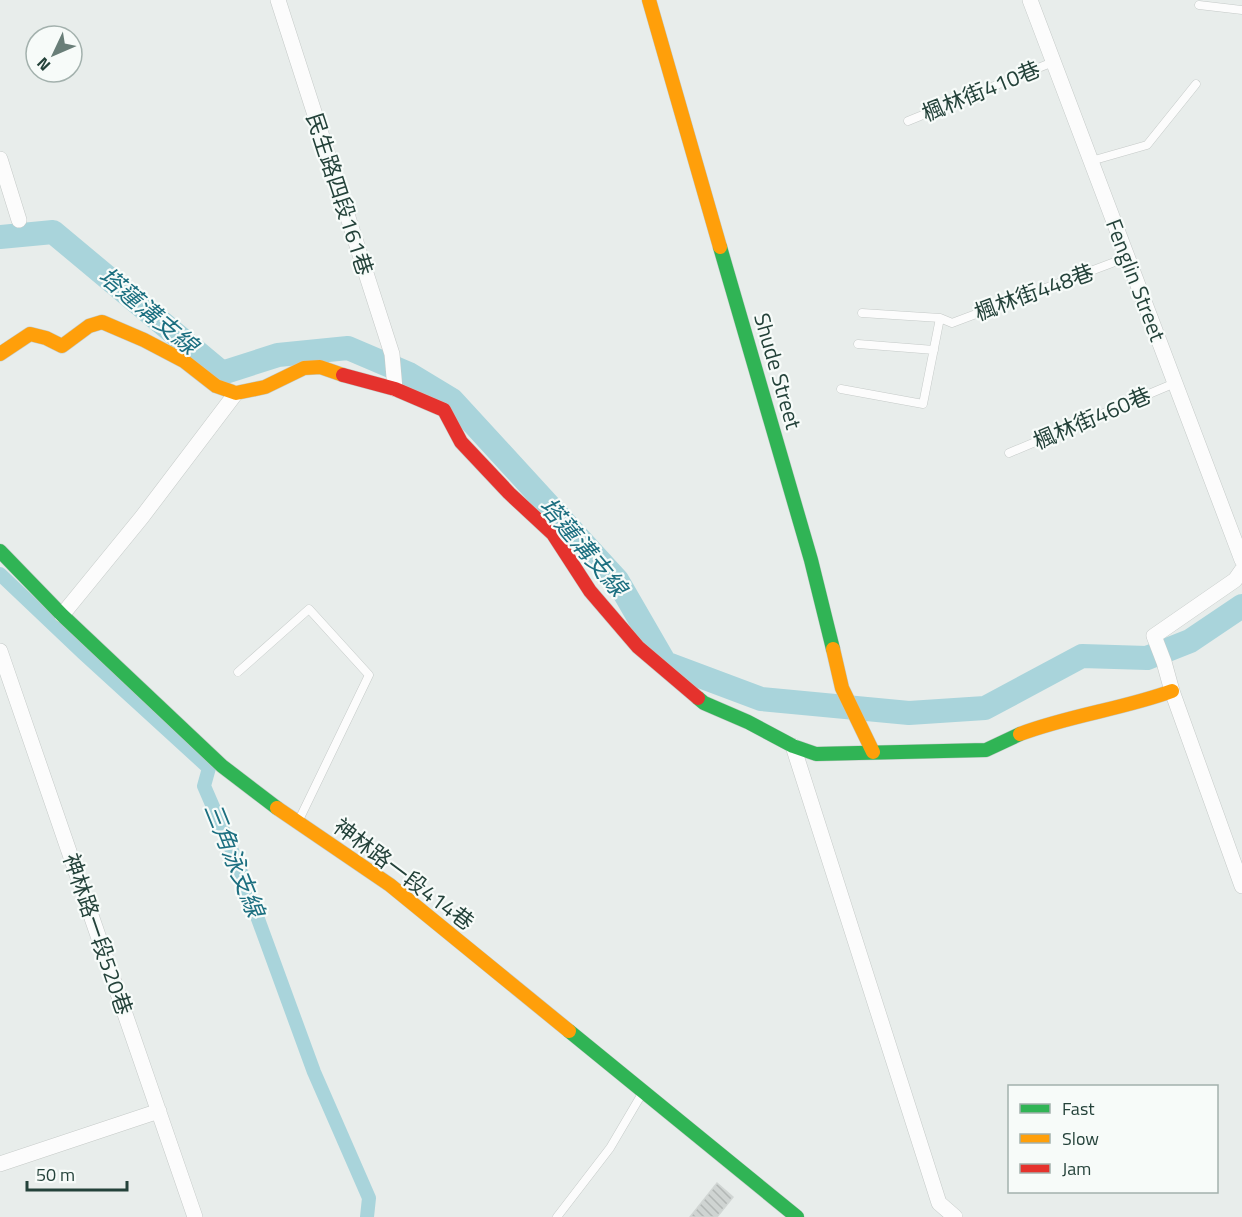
<svg xmlns="http://www.w3.org/2000/svg" width="1242" height="1217" font-family="'Titillium Web','Noto Sans TC',sans-serif">
  <style>
    .lines { fill: none; stroke-linecap: round; stroke-linejoin: round }
    .canal { stroke: #a9d4db; stroke-width: 14 }
    .river { stroke: #a9d4db; stroke-width: 24 }
    .building { fill: url(#building-back-hatch); stroke: #d1d6d4; stroke-width: 1.5 }
    .lane-casing { stroke: #c5cac8; stroke-width: 9 }
    .street-casing { stroke: #c5cac8; stroke-width: 16 }
    .fast-casing { stroke: #c3cbc8; stroke-width: 15 }
    .slow-casing { stroke: #c3cbc8; stroke-width: 15 }
    .jam-casing { stroke: #c3cbc8; stroke-width: 15 }
    .lane { stroke: #fcfcfc; stroke-width: 8 }
    .street { stroke: #fcfcfc; stroke-width: 15 }
    .fast { stroke: #30b455; stroke-width: 14 }
    .slow { stroke: #ff9f0a; stroke-width: 14 }
    .jam { stroke: #e5322d; stroke-width: 14 }
    .labels { text-anchor: middle; stroke-width: 4.5; stroke-linejoin: round; paint-order: stroke }
    .street-label { font-size: 22px; fill: #24423a; stroke: #f7fbf9 }
    .water-label { font-size: 24px; font-style: italic; fill: #1c6f80; stroke: #f7fbf9 }
  </style>
  <defs>
    <pattern id="building-back-hatch" width="6" height="6" patternUnits="userSpaceOnUse" patternTransform="scale(1.5)"><rect width="6" height="6" fill="#cfd4d2"/><path d="M-1 5l2 2M0 0l6 6M5-1l2 2" fill="none" stroke="#b2b7b5"/></pattern>
  </defs>
  <rect width="100%" height="100%" fill="#e8edeb"/>
  <g class="lines">
    <!-- canal -->
    <path class="canal" d="M0,574L83,653L209,768L204,786L239,867L314,1072L369,1198L367,1217"/>
    <!-- river -->
    <path class="river" d="M0,237L53,232L222,373L278,355L348,348L409,374L452,400L617,580L665,663L761,699L909,713L985,708L1082,656L1147,658L1190,641L1242,606"/>
  </g>
  <!-- building -->
  <path class="building" d="M717,1183L733,1197L717,1217H690Z"/>
  <g class="lines">
    <!-- lane casing -->
    <g class="lane-casing">
      <path id="lane" d="M1199,5L1242,10
        M908,121L1053,62
        M1091,161L1147,145L1196,84
        M862,313L940,318L952,323L1128,257
        M858,344L934,350
        M841,389L923,404L940,318
        M1009,453L1175,383
        M238,672L309,609L369,675L298,822
        M557,1217L610,1148L643,1092"/>
    </g>
    <!-- street casing -->
    <g class="street-casing">
      <path id="street" d="M278,0L392,354L395,389
        M1030,0L1242,560
        M0,159L19,220
        M1242,570L1235,580L1154,636L1164,662L1172,691L1242,886
        M62,615L142,517L236,393
        M0,651L195,1217
        M793,746L939,1203L955,1217
        M0,1164L159,1111"/>
    </g>
    <!-- fast casing -->
    <g class="fast-casing">
      <path id="fast" d="M720,247L811,560L833,649
        M0,551L62,615L222,766L277,808
        M698,698L704,703L748,722L793,746L816,754L986,750L1020,734
        M569,1031L797,1217"/>
    </g>
    <!-- slow casing -->
    <g class="slow-casing">
      <path id="slow" d="M649,0L720,247
        M0,354L30,334L46,338L62,346L89,326L102,322L144,340L184,361L216,386L236,393L265,387L304,368L320,367L343,375
        M833,649L842,688L873,752
        M1020,734C1070,715 1123,709 1172,691
        M277,808L390,885L569,1031"/>
    </g>
    <!-- jam casing -->
    <g class="jam-casing">
      <path id="jam" d="M343,375L395,389L444,410L461,442L509,493L553,534L590,591L638,647L698,698"/>
    </g>
    <!-- lane -->
    <use href="#lane" class="lane"/>
    <!-- street -->
    <use href="#street" class="street"/>
    <!-- fast -->
    <use href="#fast" class="fast"/>
    <!-- slow -->
    <use href="#slow" class="slow"/>
    <!-- jam -->
    <use href="#jam" class="jam"/>
  </g>
  <g class="labels">
    <!-- street labels -->
    <g class="street-label">
      <text transform="translate(981 91) rotate(-22)" y="8">楓林街410巷</text>
      <text transform="translate(340 194) rotate(72)" y="8">民生路四段161巷</text>
      <text transform="translate(1136 280) rotate(69)" y="8">Fenglin Street</text>
      <text transform="translate(1034 292) rotate(-20)" y="8">楓林街448巷</text>
      <text transform="translate(778 371) rotate(74)" y="8">Shude Street</text>
      <text transform="translate(1092 418) rotate(-23)" y="8">楓林街460巷</text>
      <text transform="translate(404 874) rotate(37)" y="8">神林路一段414巷</text>
      <text transform="translate(98 934) rotate(71)" y="8">神林路一段520巷</text>
    </g>
    <!-- water labels -->
    <g class="water-label">
      <text transform="translate(148 311) rotate(40)" y="8">塔蓮溝支線</text>
      <text transform="translate(583 547) rotate(50)" y="8">塔蓮溝支線</text>
      <text transform="translate(234 860) rotate(68)" y="8">三角泳支線</text>
    </g>
  </g>
  <!-- legend -->
  <rect x="1008" y="1085" width="210" height="108" fill="#f7fbf9" stroke="#a3b1ad" stroke-width="1.5"/>
  <rect x="1020" y="1104" width="30" height="9" fill="#30b455" stroke="#a3b1ad" stroke-width="1.5"/>
  <text x="1062" y="1115" font-size="18" fill="#24423a">Fast</text>
  <rect x="1020" y="1134" width="30" height="9" fill="#ff9f0a" stroke="#a3b1ad" stroke-width="1.5"/>
  <text x="1062" y="1145" font-size="18" fill="#24423a">Slow</text>
  <rect x="1020" y="1164" width="30" height="9" fill="#e5322d" stroke="#a3b1ad" stroke-width="1.5"/>
  <text x="1062" y="1175" font-size="18" fill="#24423a">Jam</text>
  <!-- north arrow -->
  <g transform="translate(54 54) rotate(226)"><circle r="28" fill="#f7fbf9" stroke="#a3b1ad" stroke-width="1.5"/>
  <path d="M0-4.5L10 22L0 15L-10 22Z" fill="#697e78"/>
  <text y="-9" font-size="16" font-weight="bold" text-anchor="middle" fill="#24423a">N</text>
  </g>
  <!-- scale -->
  <path d="M27 1181v9h100v-9" fill="none" stroke="#24423a" stroke-width="3"/>
  <text x="36" y="1181" font-size="18" fill="#24423a" stroke="#f7fbf9" stroke-width="4.5" paint-order="stroke">50 m</text>
</svg>
